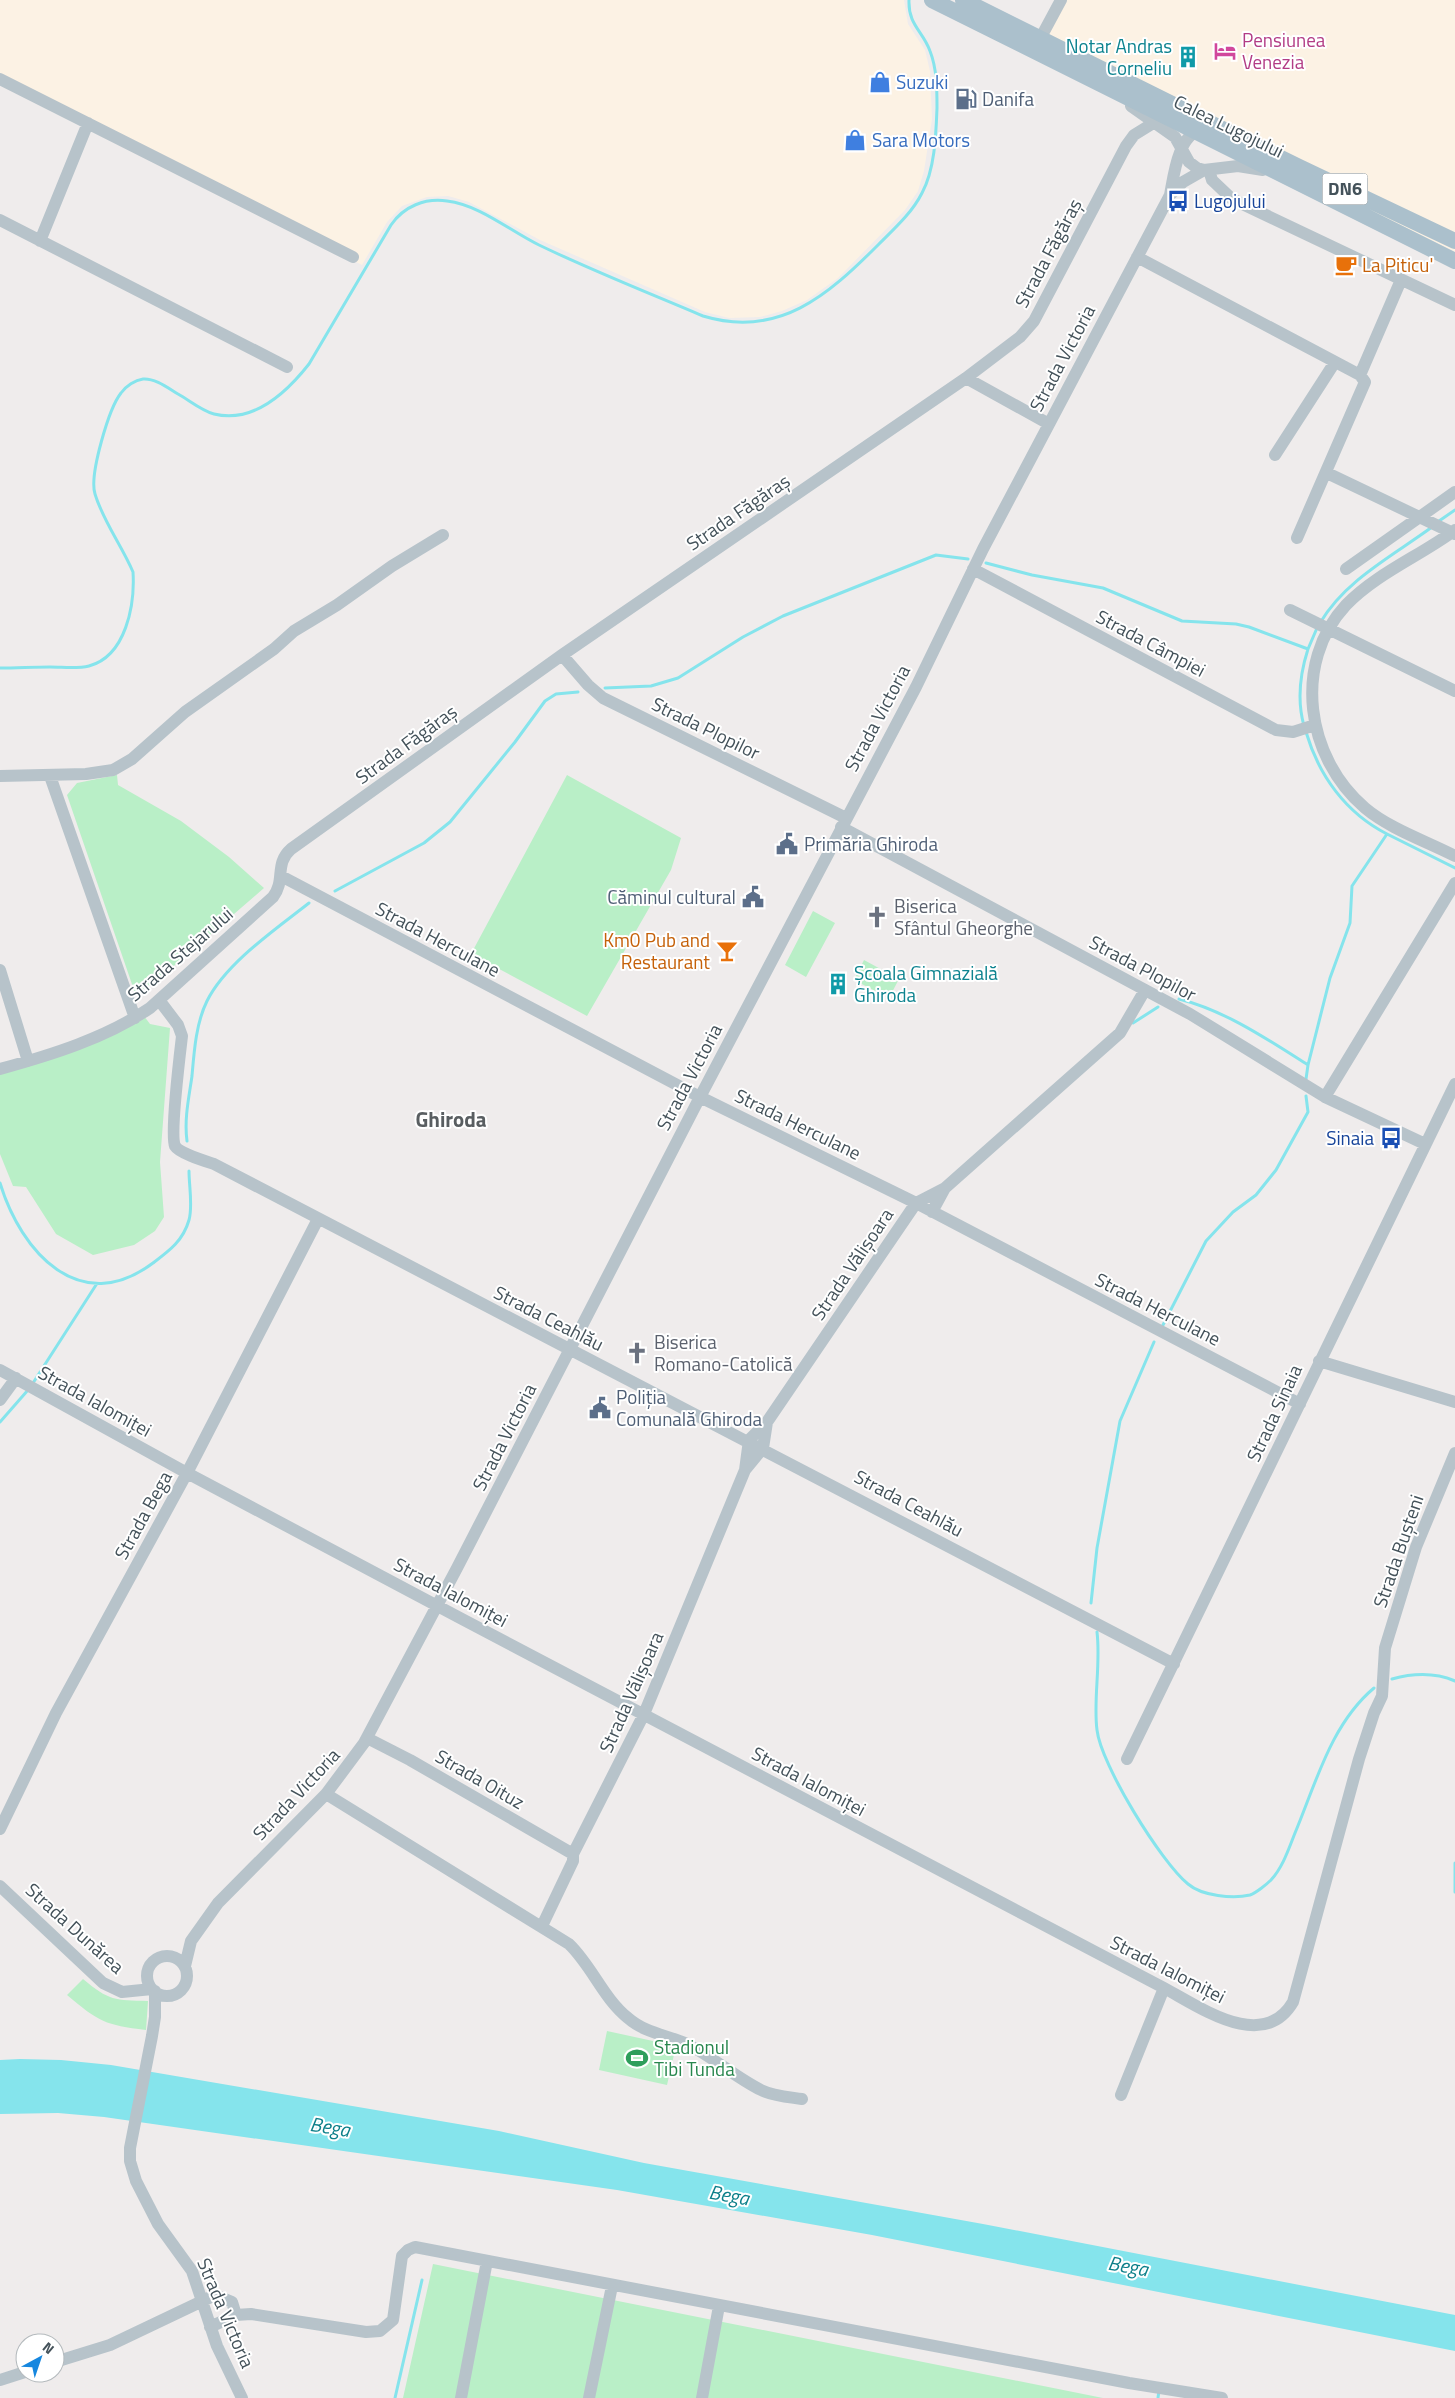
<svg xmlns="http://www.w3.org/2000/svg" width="1455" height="2398" font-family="'Titillium Web',sans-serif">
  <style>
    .commercial { fill: #fcf2e4 }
    .green { fill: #b9efc7 }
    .water { fill: #85e4ec }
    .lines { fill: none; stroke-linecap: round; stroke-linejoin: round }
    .stream { stroke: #85e4ec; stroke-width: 3 }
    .minor { stroke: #b7c3ca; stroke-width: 12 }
    .major { stroke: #abc0cc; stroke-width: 16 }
    .labels { text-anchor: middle; stroke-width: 4; stroke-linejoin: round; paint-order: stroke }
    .shield { fill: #fff; stroke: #7c868c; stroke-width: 1 }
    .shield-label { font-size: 18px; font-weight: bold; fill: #44525a }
    .hotel-label { font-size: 19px; fill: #b23c85; stroke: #fff; text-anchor: start }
    .culture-label { font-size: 19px; fill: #0d838f; stroke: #fff; text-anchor: end }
    .shop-label { font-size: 19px; fill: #366cbe; stroke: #fff; text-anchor: start }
    .service-label { font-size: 19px; fill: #4e5e75; stroke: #fff; text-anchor: start }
    .street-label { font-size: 19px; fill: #44525a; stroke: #fff }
    .transit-label { font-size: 19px; fill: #164399; stroke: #fff; text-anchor: start }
    .food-label { font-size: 19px; fill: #c56008; stroke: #fff; text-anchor: start }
    .worship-label { font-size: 19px; fill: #5b616d; stroke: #fff; text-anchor: start }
    .leisure-label { font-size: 19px; fill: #27864d; stroke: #fff; text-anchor: start }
    .water-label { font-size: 20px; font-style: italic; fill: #0b7f89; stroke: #fff }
    .quarter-label { font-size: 21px; font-weight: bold; fill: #595e61; stroke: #fff }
  </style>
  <rect width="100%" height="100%" fill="#efecec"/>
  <!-- commercial -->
  <path class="commercial" d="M0,0H904L908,24L925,50L930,71L932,119L924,171L918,191L905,210L838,278L807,300L782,311L760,317L729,318L705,312L540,240L469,202L448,196L427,197L402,206L387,222L362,265L0,79Z
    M1057,0H1455V252L1033,44Z"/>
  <!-- green -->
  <path class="green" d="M117,775L118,785L181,821L229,857L264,888L154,983L135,993L67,795L77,783Z
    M567,775L681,838L671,870L587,1016L471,954Z
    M813,911L835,923L806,977L785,965Z
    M864,960L899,979L889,998L854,980Z
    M144,1016L150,1024L170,1028L160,1162L164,1217L155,1231L134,1245L93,1255L56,1234L26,1187L13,1186L0,1154V1074Z
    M83,1979C109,2001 115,2000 148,2001L146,2030C105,2025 99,2022 67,1995Z
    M607,2031L676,2046L667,2085L599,2070Z
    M433,2264L1103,2398H403Z"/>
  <!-- water -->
  <path class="water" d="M20,2059L61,2060L111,2065L499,2131L644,2163L983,2224L1455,2315V2351L872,2235L617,2190L104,2117L58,2113L0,2114V2060Z"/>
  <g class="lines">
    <!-- stream -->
    <path class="stream" d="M1439,521L1455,510
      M986,563L1032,575L1103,588L1182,621L1236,624L1249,627L1308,649C1300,674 1297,701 1304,726
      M1320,623C1345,580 1394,555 1432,527
      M1308,649L1317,628
      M0,668C17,668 33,667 50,667C63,667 77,669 89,666C126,656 135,605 133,572C122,546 103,521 95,494C89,475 109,408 121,393C126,386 135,380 143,379C155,378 168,388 178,394C189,400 202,411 214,414C254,424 287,392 309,364L391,225C404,206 425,198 447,201C480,205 510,231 539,245C593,271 649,293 703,316C779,339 828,295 878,245C894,229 912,213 922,193C935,169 936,134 937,108C937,89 937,69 930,51C923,31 908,25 909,0
      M605,688L651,686L678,678L743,637L783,616L936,555L968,559
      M1387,834L1455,868
      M335,891L424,843L450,822L515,742L545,701L556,694L578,692
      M1179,999C1226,1011 1267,1039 1308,1065
      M1133,1023L1158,1007
      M1306,1079L1308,1065L1330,978L1350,923L1352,886L1387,834C1346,813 1319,776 1306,732
      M187,1141C184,1119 189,1097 192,1076C194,1052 196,1023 207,1001C226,963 276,929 309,903
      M0,1183C21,1252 80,1318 153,1263C169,1251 183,1241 189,1220C193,1206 189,1186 189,1171
      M1163,1325L1206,1241L1233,1212L1256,1195L1276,1170L1308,1112L1306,1096
      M33,1383L96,1285
      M0,1422L28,1390
      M1091,1603L1097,1548L1120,1421L1154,1342
      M1097,1632C1101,1664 1093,1700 1097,1730C1101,1765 1161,1862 1188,1884C1202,1896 1233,1899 1250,1895C1256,1893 1267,1884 1271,1880C1283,1867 1289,1848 1295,1833C1316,1783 1331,1724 1374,1688
      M1392,1679C1414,1673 1434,1672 1455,1681
      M1455,1863V1892
      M395,2398L422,2280
      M1158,2398L1159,2390"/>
    <!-- minor -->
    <path class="minor" d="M1040,39L1061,0
      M0,79L353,257
      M1131,106L1175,137L1189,162L1197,168L1204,170L1238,166L1263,170
      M1209,170L1212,180L1232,199L1455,305
      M1170,195C1174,174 1178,135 1202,129
      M0,220L287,367
      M40,241L88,123
      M1137,257L1360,375L1365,382L1297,538
      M1360,375L1401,280
      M966,378L1049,424
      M1275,455L1335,362
      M1327,473L1455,534
      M1455,530C1420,556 1377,573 1346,605C1292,663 1306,758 1365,808C1390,829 1426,841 1455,856
      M973,569L1276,730L1293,732L1315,725
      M1346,569L1455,492
      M1290,610L1455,691
      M562,655L588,685L603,698L846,818
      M0,776L86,774L113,770L132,759L185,712L274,649L294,631L337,605L392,566L443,535
      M50,776L135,1018
      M841,827L1190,1014L1325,1097L1425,1144
      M281,876L700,1097L916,1203L1300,1404
      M0,970L28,1061
      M159,1000L178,1025L182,1036C180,1053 170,1135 175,1146C179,1153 205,1161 214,1164C534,1331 855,1496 1174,1664
      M0,1069C51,1055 106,1038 150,1008L273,897C286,880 274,864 291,849L562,655L966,378L1020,337L1034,321L1126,146L1134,135L1155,122
      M1325,1097L1455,883
      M945,1188L1120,1033L1145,990
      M1319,1361L1455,1402
      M0,1370L187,1473L462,1619L1164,1988C1200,2007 1263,2053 1293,2002L1359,1759L1374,1713L1382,1696L1385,1648L1416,1547L1455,1453
      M0,1400L16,1378
      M767,1422L763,1448L745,1470L749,1440L767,1422L916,1203L945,1188L932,1212
      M367,1738L410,1760L573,1854
      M1127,1759L1455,1084
      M326,1794L569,1944C592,1966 603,1998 628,2018C645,2033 667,2035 687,2044C713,2057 735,2077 761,2090C773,2096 789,2097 802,2099
      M0,1829L56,1713L187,1473L318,1219
      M0,1886L103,1983L122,1992L152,1989
      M542,1926L573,1861V1854L644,1714L745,1470
      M147 1976a20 20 0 1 1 40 0a20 20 0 1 1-40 0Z
      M185,1966L191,1941L218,1903L326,1794L364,1743L457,1568L700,1097L916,687L983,549L1170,195L1183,182L1204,170
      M155,1991V2017L152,2036L130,2148V2161L136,2181L158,2224L192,2271L217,2346L242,2398
      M1121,2095L1164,1988
      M210,2327L236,2315L251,2314L366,2332L380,2331L393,2320L402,2256L408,2250L415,2247L1129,2383L1222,2398
      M55,2362L110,2345L215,2295L232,2302L236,2315
      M0,2380L25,2372
      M461,2398L487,2261
      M589,2398L612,2286
      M702,2398L719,2306"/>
    <!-- major -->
    <path class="major" d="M932,0L1455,261
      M963,0L1299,167L1455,241"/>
  </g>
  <!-- icons -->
  <defs>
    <g id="hotel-bare" transform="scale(1.725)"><path d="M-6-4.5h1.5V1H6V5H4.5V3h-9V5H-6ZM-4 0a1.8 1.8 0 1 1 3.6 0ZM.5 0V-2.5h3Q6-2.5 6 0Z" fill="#d1479c" stroke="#fff" stroke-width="2.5" paint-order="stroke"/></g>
    <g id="building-bare" transform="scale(1.725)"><path d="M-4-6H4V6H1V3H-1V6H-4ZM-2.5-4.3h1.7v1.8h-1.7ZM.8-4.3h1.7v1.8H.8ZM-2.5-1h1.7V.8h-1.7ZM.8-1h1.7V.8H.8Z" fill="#0f9aa8" stroke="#fff" stroke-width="2.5" paint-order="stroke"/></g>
    <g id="shop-bare" transform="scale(1.725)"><path d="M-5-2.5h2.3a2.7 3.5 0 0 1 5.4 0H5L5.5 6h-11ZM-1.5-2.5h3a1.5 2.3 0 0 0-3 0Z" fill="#3f7fe0" stroke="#fff" stroke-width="2.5" paint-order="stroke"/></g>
    <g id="fuel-bare" transform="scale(1.725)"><path d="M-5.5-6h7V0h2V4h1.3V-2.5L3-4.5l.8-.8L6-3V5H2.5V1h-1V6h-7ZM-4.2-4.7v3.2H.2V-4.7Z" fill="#5c6f8a" stroke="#fff" stroke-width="2.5" paint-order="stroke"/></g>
    <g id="bus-bare" transform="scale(1.725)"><path d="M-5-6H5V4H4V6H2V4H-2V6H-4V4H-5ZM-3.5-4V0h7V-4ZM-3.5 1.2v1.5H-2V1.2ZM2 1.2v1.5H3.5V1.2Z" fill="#1a4fb4" stroke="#fff" stroke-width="2.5" paint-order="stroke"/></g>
    <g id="cafe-bare" transform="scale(1.725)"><path d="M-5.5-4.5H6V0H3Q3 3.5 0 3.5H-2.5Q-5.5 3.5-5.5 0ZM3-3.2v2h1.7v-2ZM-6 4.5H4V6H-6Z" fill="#e8710a" stroke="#fff" stroke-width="2.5" paint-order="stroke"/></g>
    <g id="civic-bare" transform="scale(1.725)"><path d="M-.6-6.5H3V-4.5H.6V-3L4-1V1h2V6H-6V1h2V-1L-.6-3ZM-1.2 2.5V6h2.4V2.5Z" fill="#5c6f8a" stroke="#fff" stroke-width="2.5" paint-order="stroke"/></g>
    <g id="church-bare" transform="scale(1.725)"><path d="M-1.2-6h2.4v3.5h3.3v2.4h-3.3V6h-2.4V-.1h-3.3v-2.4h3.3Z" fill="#6b7280" stroke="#fff" stroke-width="2.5" paint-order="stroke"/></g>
    <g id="bar-bare" transform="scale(1.725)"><path d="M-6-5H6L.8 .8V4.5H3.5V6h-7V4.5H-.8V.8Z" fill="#e8710a" stroke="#fff" stroke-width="2.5" paint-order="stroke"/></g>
    <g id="stadium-bare" transform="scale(1.725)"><path d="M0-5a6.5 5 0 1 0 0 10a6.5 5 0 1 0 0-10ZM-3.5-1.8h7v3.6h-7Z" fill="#2e9e5b" stroke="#fff" stroke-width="2.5" paint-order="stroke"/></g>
  </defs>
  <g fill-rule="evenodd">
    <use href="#hotel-bare" x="1225" y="51"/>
    <use href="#building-bare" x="1188" y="57"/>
    <use href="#shop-bare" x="880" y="82"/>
    <use href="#fuel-bare" x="966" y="99"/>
    <use href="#shop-bare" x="855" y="140"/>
    <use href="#bus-bare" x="1178" y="201"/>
    <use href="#cafe-bare" x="1346" y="265"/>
    <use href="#civic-bare" x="787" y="844"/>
    <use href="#civic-bare" x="753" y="897"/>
    <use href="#church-bare" x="877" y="917"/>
    <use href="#bar-bare" x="727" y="951"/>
    <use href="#building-bare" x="838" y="984"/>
    <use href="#bus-bare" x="1391" y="1138"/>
    <use href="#church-bare" x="637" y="1353"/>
    <use href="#civic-bare" x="600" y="1408"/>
    <use href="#stadium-bare" x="637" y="2058"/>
  </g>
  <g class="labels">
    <!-- shield labels -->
    <rect class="shield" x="1322.5" y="173.5" width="45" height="31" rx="4"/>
    <g class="shield-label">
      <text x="1345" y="195">DN6</text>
    </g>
    <!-- hotel labels -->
    <g class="hotel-label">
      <text x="1242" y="47">Pensiunea<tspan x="1242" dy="22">Venezia</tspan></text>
    </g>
    <!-- culture labels -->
    <g class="culture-label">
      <text x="1172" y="53">Notar Andras<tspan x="1172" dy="22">Corneliu</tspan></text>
      <text x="854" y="980" text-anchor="start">Școala Gimnazială<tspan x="854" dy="22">Ghiroda</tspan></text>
    </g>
    <!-- shop labels -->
    <g class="shop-label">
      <text x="896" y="89">Suzuki</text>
      <text x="872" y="147">Sara Motors</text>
    </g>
    <!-- service labels -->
    <g class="service-label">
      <text x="982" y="106">Danifa</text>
      <text x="804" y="851">Primăria Ghiroda</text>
      <text x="736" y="904" text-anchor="end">Căminul cultural</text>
      <text x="616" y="1404">Poliția<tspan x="616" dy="22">Comunală Ghiroda</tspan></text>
    </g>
    <!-- street labels -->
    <g class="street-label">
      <text transform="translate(1229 126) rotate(26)" y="7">Calea Lugojului</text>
      <text transform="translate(1048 253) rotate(-62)" y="7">Strada Făgăraș</text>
      <text transform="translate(1062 358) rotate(-62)" y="7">Strada Victoria</text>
      <text transform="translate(738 512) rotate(-34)" y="7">Strada Făgăraș</text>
      <text transform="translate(1151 643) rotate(28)" y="7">Strada Câmpiei</text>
      <text transform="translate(877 718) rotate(-62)" y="7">Strada Victoria</text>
      <text transform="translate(706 728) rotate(26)" y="7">Strada Plopilor</text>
      <text transform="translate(406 744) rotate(-36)" y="7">Strada Făgăraș</text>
      <text transform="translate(438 939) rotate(28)" y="7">Strada Herculane</text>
      <text transform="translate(180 954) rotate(-41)" y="7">Strada Stejarului</text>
      <text transform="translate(1143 968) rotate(28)" y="7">Strada Plopilor</text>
      <text transform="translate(689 1077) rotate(-62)" y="7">Strada Victoria</text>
      <text transform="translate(798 1124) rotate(26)" y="7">Strada Herculane</text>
      <text transform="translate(852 1264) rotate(-56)" y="7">Strada Vălișoara</text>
      <text transform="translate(1158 1309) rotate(27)" y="7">Strada Herculane</text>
      <text transform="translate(549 1318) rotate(27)" y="7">Strada Ceahlău</text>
      <text transform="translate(95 1401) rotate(29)" y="7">Strada Ialomiței</text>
      <text transform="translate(1274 1413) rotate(-65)" y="7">Strada Sinaia</text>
      <text transform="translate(504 1437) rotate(-63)" y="7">Strada Victoria</text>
      <text transform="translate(909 1503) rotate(28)" y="7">Strada Ceahlău</text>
      <text transform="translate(143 1515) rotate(-61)" y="7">Strada Bega</text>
      <text transform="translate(1398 1551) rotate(-71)" y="7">Strada Bușteni</text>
      <text transform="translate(451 1592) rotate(28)" y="7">Strada Ialomiței</text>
      <text transform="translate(631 1692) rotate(-66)" y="7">Strada Vălișoara</text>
      <text transform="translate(480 1779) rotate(30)" y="7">Strada Oituz</text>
      <text transform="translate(809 1781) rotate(28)" y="7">Strada Ialomiței</text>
      <text transform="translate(296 1794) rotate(-47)" y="7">Strada Victoria</text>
      <text transform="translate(75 1928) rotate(42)" y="7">Strada Dunărea</text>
      <text transform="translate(1168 1969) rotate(27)" y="7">Strada Ialomiței</text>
      <text transform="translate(226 2313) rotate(67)" y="7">Strada Victoria</text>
    </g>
    <!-- transit labels -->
    <g class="transit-label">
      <text x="1194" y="208">Lugojului</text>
      <text x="1374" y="1145" text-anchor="end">Sinaia</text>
    </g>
    <!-- food labels -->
    <g class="food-label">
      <text x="1362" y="272">La Piticu'</text>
      <text x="710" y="947" text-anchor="end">Km0 Pub and<tspan x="710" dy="22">Restaurant</tspan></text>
    </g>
    <!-- worship labels -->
    <g class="worship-label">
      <text x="894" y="913">Biserica<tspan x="894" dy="22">Sfântul Gheorghe</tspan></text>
      <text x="654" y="1349">Biserica<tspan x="654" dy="22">Romano-Catolică</tspan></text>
    </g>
    <!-- leisure labels -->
    <g class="leisure-label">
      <text x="654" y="2054">Stadionul<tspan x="654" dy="22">Tibi Tunda</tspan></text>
    </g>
    <!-- water labels -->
    <g class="water-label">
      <text transform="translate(330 2127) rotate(9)" y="7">Bega</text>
      <text transform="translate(729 2195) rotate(10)" y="7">Bega</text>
      <text transform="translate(1128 2266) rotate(10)" y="7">Bega</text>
    </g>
    <!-- quarter labels -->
    <g class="quarter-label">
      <text x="451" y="1127">Ghiroda</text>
    </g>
  </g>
  <!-- north arrow -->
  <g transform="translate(40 2358) rotate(40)"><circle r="24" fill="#ffffff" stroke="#b4babd"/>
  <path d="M0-4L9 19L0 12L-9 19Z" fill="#1687df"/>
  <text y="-8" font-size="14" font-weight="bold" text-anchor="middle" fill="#44525a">N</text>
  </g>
</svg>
